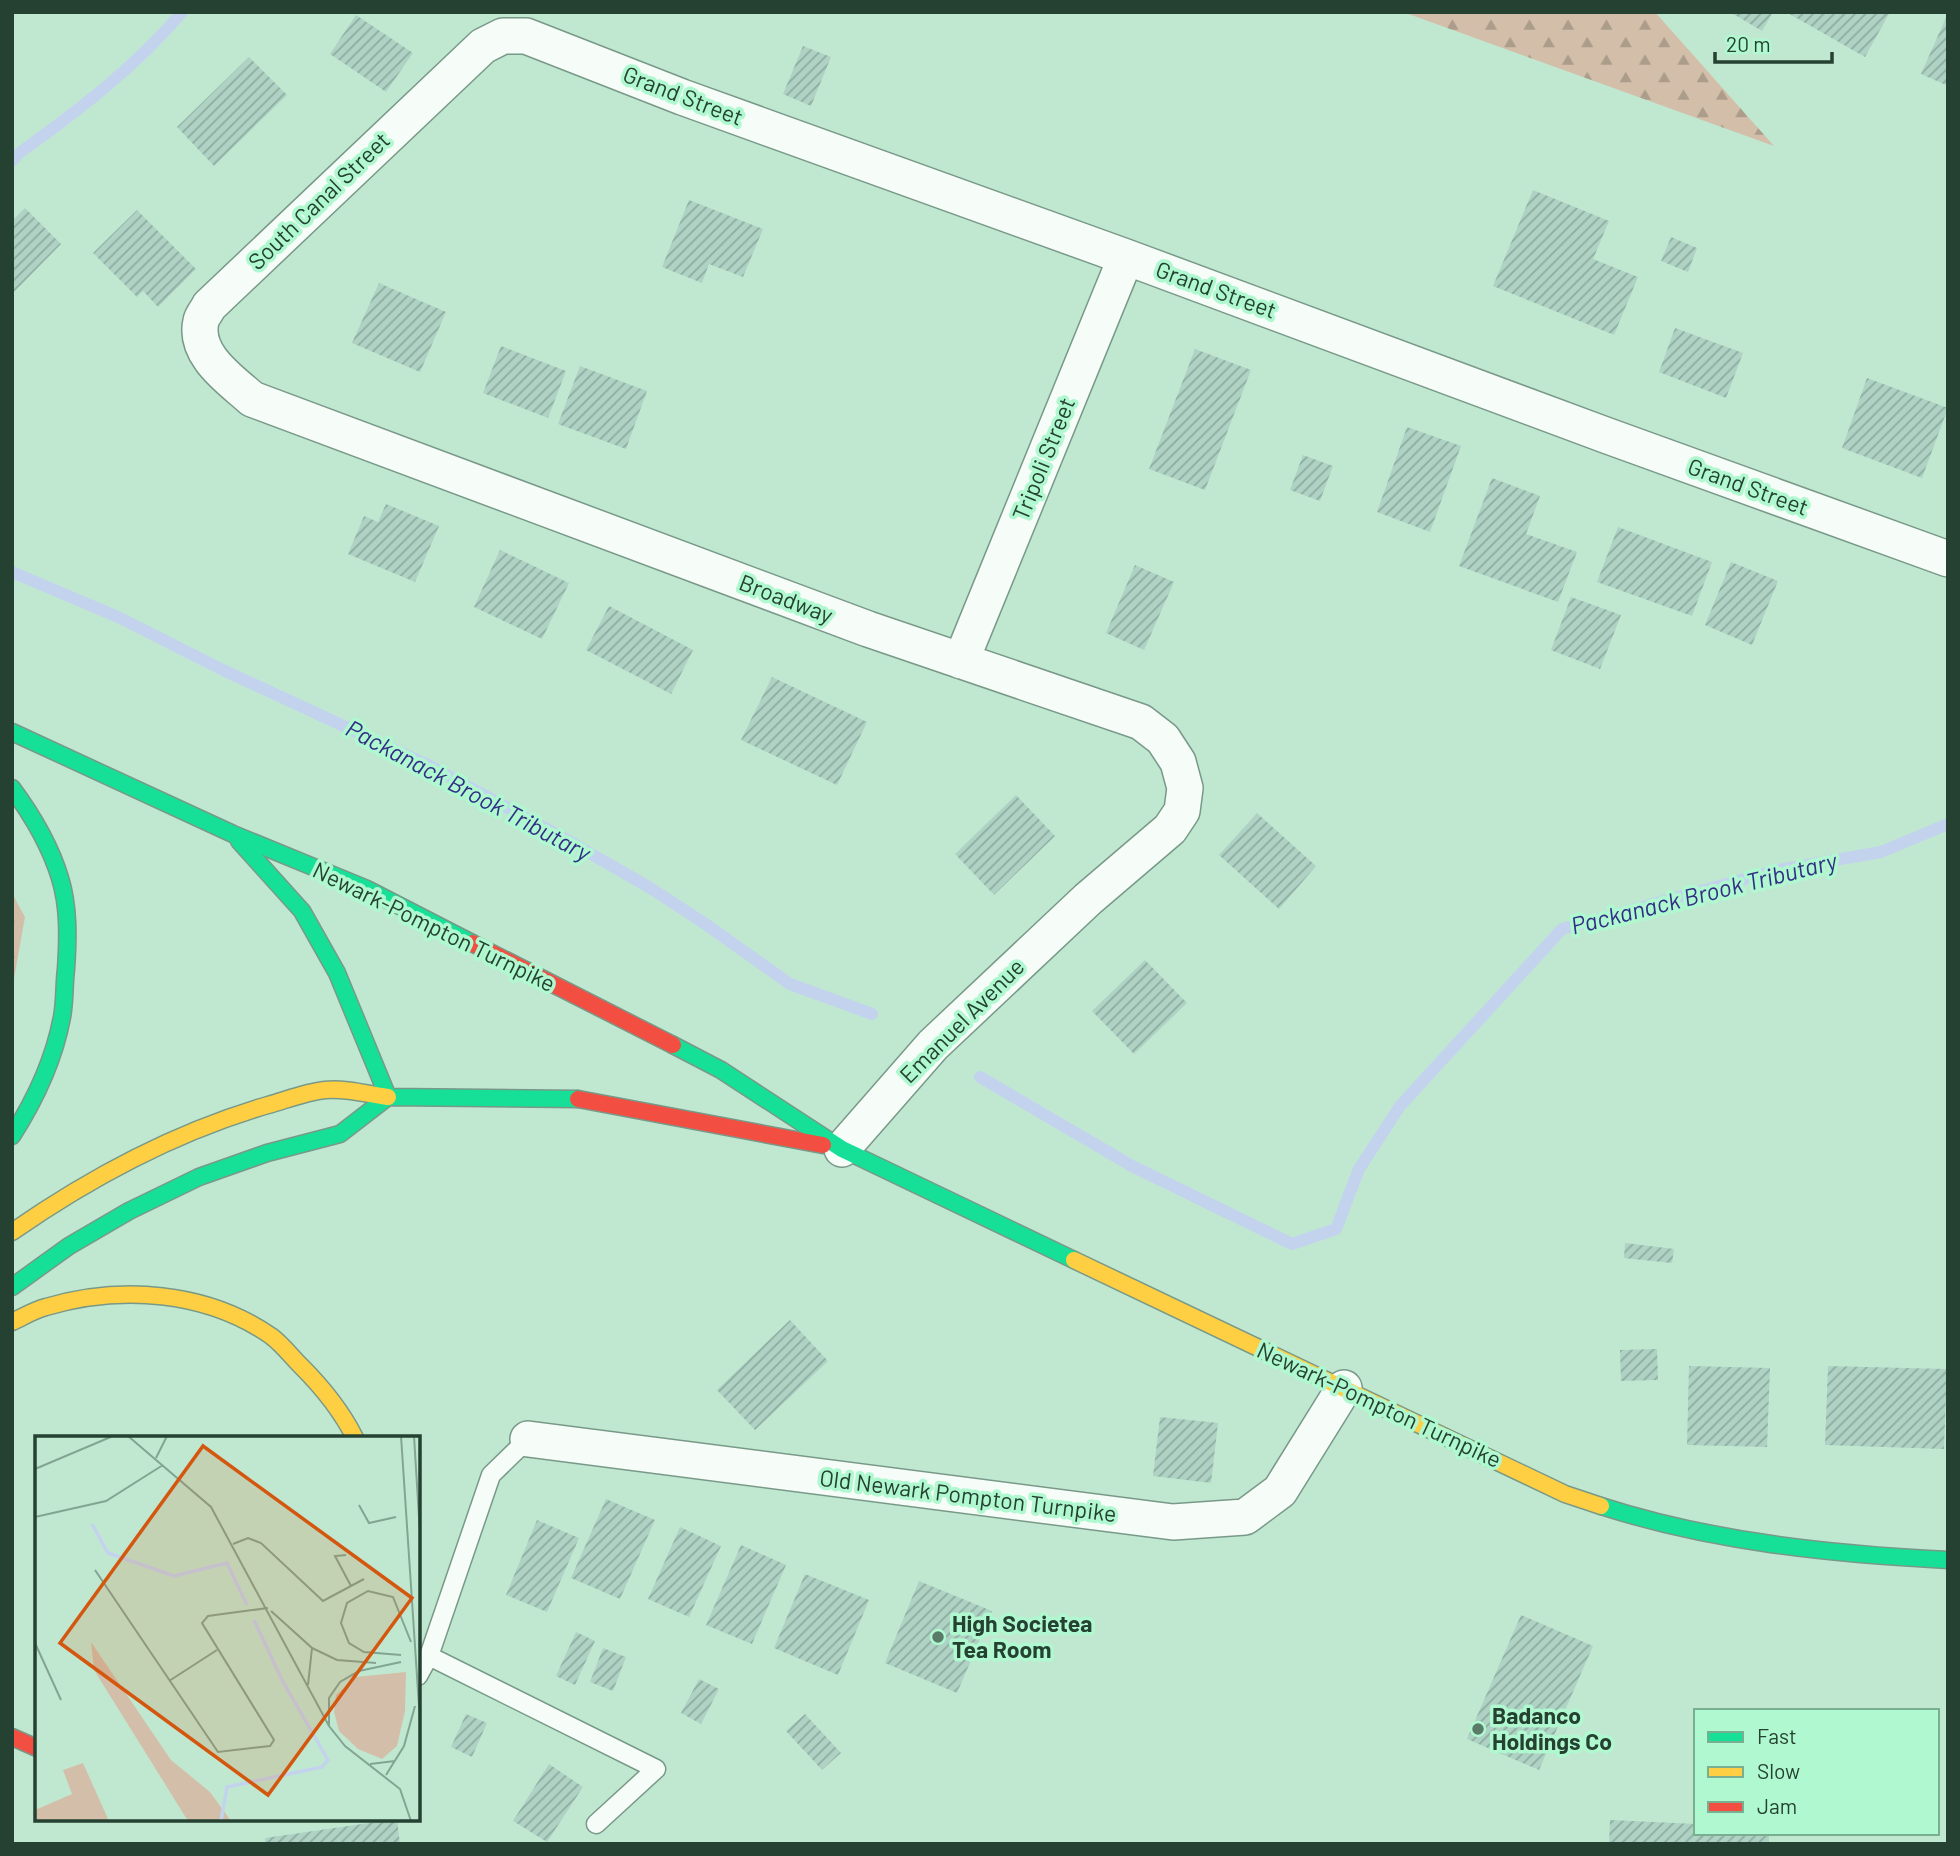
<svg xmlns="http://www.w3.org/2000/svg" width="1960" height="1856" font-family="Barlow,sans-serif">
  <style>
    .forest { fill: url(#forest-firs) }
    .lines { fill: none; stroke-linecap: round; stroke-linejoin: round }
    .stream { stroke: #c3d3ee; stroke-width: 12 }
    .building { fill: url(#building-hatch) }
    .lane-casing { stroke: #799988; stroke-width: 21 }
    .street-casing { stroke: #799988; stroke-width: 38 }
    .fast-casing { stroke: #799988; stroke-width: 19 }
    .slow-casing { stroke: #799988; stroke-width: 19 }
    .jam-casing { stroke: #799988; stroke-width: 19 }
    .lane { stroke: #f6fcf8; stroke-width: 18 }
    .street { stroke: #f6fcf8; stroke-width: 35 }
    .fast { stroke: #16e098; stroke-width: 16 }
    .slow { stroke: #ffcf43; stroke-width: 16 }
    .jam { stroke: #f24e42; stroke-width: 16 }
    .poi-dot { fill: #5b7b69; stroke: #b0f8cf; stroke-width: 2.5 }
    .labels { text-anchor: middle; stroke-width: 7; stroke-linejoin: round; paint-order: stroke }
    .street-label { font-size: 23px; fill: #244131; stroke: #b0f8cf }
    .poi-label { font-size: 23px; font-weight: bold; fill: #244131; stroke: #b0f8cf; text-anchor: start }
    .water-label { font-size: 24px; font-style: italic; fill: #322e86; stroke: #b0f8cf }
    .inset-river { fill: none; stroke: #c3d3ee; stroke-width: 3.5 }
    .inset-road { fill: none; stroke: #82a591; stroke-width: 2 }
    .view { fill: #d45710; fill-opacity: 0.15; stroke: #d45710; stroke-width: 3.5 }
    .inset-edge { fill: none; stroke: #244131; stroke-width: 3.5 }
  </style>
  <defs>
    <pattern id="forest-firs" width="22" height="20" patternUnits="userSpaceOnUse" patternTransform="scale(1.75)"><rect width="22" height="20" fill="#d3bfa9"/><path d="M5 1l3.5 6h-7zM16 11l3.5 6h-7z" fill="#ab9d8a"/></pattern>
    <pattern id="building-hatch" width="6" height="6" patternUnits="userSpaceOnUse" patternTransform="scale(1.75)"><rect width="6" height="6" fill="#aed2c4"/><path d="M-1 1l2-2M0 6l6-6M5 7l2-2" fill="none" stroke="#8daca0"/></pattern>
  </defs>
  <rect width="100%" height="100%" fill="#c0e8d1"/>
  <!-- forest -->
  <path class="forest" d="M1403,12H1655L1774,146Z
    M12,893L25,917L12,990Z"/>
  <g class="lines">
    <!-- stream -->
    <path class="stream" d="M12,161L18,154C76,112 135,68 182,12
      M12,572L118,617L225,671L430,766L560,836L652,889L704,923L790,984L872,1014
      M980,1077L1132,1166L1292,1244L1336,1229L1359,1169L1400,1106L1562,929L1778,870L1881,852L1948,824"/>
  </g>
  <!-- building -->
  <path class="building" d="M1730,12H1773L1762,31Z
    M1786,12H1890L1865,57Z
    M1948,13V81L1946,85L1921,74Z
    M356,15L413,53L386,92L330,54Z
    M803,46L831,57L811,106L783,94Z
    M249,57L287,95L214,166L177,127Z
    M1533,190L1609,221L1593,259L1638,277L1614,335L1493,286Z
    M689,200L763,229L743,277L709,264L702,283L662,267Z
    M25,208L61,244L12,294V221Z
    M137,210L196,269L158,307L143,291L137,297L93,253Z
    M1671,237L1697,248L1688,272L1661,261Z
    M379,283L446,312L420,372L352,343Z
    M1675,328L1743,353L1726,398L1659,372Z
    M501,346L566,371L548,418L483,393Z
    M1195,349L1251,370L1205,490L1149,469Z
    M580,366L647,391L626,449L558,424Z
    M1867,378L1948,408L1922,478L1842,448Z
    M1407,427L1461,446L1430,532L1377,512Z
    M1303,455L1333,466L1320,501L1290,490Z
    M1492,478L1540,496L1526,534L1577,552L1558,602L1459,566Z
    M386,504L439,526L415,582L348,554L364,516L378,522Z
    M1618,527L1712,562L1692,616L1597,582Z
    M500,550L569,583L542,639L474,607Z
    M1731,562L1778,581L1752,645L1705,625Z
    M1135,565L1174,582L1144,650L1106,633Z
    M1571,597L1621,615L1600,669L1551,650Z
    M609,606L693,650L671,694L586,650Z
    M772,677L867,722L837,785L741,740Z
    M1016,795L1055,836L994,895L955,854Z
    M1257,813L1316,866L1279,909L1219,855Z
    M1145,960L1187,1003L1134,1054L1092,1011Z
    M1625,1243L1674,1249L1672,1263L1624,1258Z
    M790,1320L828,1361L755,1430L717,1390Z
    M1657,1349L1658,1380L1621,1381L1620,1350Z
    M1689,1366L1770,1368L1767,1447L1687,1445Z
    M1828,1366L1947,1369L1944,1449L1825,1445Z
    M1160,1417L1218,1423L1211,1483L1153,1476Z
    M606,1499L655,1520L620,1599L571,1578Z
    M537,1520L579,1538L547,1612L506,1595Z
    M680,1527L721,1546L689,1617L648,1599Z
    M741,1545L786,1565L752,1644L706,1625Z
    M805,1574L869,1600L838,1675L774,1648Z
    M919,1581L992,1611L957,1693L885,1663Z
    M1521,1615L1593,1646L1539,1770L1467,1739Z
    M576,1632L595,1641L575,1685L556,1676Z
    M603,1648L626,1657L613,1691L590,1682Z
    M699,1679L719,1689L701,1724L681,1713Z
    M466,1714L487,1723L472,1757L451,1747Z
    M805,1714L841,1753L822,1770L786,1731Z
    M549,1764L583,1787L547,1842L513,1821Z
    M397,1819L400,1844H265V1838Z
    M1610,1820L1696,1824V1833H1769V1844H1609Z"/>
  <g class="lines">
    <!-- lane casing -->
    <g class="lane-casing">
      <path id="lane" d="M429,1656L656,1769L596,1824
        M418,1676L429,1656L491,1475L528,1439"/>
    </g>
    <!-- street casing -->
    <g class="street-casing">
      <path id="street" d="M961,661L1126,257
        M842,1149L933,1045L1088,899L1170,829L1182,811L1185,788L1178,762L1163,739L1141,722L868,629L252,399C231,380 193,355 201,321C202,316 207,311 209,306L483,46L503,36H526L682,97L1126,257L1608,436L1948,559
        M528,1439L1173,1522L1245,1517L1280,1491L1344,1388"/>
    </g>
    <!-- fast casing -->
    <g class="fast-casing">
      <path id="fast" d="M12,732L233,834L367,889L472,943
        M12,788C32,815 50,845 60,878C69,907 68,939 66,969C64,985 65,1001 62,1017C54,1060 35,1100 12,1136
        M239,841L302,911L337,973L388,1097L578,1099
        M673,1045L721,1070L842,1149L1074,1260
        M12,1287L69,1246L129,1211L199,1177L267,1153L340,1134L388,1097
        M1601,1506C1713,1542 1831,1554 1948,1560"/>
    </g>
    <!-- slow casing -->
    <g class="slow-casing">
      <path id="slow" d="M12,1232C91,1177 175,1132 268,1105C286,1100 306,1092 325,1090C346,1088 367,1094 388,1097
        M1074,1260L1565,1494L1601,1506
        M12,1322C23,1317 34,1310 46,1307C121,1285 206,1291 271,1336C282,1344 291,1356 301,1366C323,1388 341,1410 355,1438"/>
    </g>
    <!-- jam casing -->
    <g class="jam-casing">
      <path id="jam" d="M472,943L673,1045
        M578,1099L823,1145
        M12,1737L37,1748"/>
    </g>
    <!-- lane -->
    <use href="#lane" class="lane"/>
    <!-- street -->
    <use href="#street" class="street"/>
    <!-- fast -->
    <use href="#fast" class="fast"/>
    <!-- slow -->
    <use href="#slow" class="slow"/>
    <!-- jam -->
    <use href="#jam" class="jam"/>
  </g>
  <!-- markers -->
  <g class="poi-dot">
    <circle cx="938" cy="1637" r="7"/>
    <circle cx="1478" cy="1729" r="7"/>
  </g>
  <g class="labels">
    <!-- street labels -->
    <g class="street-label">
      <text transform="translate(683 96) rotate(21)" y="8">Grand Street</text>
      <text transform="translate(319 201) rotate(-44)" y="8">South Canal Street</text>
      <text transform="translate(1216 290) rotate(20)" y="8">Grand Street</text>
      <text transform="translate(1044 459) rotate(-68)" y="8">Tripoli Street</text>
      <text transform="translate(1748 487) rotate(20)" y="8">Grand Street</text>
      <text transform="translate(786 599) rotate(21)" y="8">Broadway</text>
      <text transform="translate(434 927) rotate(26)" y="8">Newark-Pompton Turnpike</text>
      <text transform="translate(962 1021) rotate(-45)" y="8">Emanuel Avenue</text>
      <text transform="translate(1379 1405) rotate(25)" y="8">Newark-Pompton Turnpike</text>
      <text transform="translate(968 1496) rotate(7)" y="8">Old Newark Pompton Turnpike</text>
    </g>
    <!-- poi labels -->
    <g class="poi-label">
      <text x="952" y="1632">High Societea<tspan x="952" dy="26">Tea Room</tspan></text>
      <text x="1492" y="1724">Badanco<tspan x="1492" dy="26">Holdings Co</tspan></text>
    </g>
    <!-- water labels -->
    <g class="water-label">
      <text transform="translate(468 791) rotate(28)" y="8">Packanack Brook Tributary</text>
      <text transform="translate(1704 894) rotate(-14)" y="8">Packanack Brook Tributary</text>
    </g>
  </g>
  <!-- overview -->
  <g transform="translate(35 1436)">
    <rect width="385" height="385" fill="#c0e8d1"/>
    <path d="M56,206L136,324L175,356L196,385H153L59,234ZM371,236L370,275L362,310L347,323L323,313L304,295L299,276L301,259L320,241ZM48,327L74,385H0V374L37,358L28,334Z" fill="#d3bfa9"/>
    <path class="inset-river" d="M57,88L73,117L139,140L192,127L212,169M186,385L192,351L287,331L293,324L247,244L219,184"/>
    <path class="inset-road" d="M93,0L176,71L294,290L310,310L365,353L376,385M366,0L385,285M379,0L385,98M121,22L132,0M0,33L78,0M324,69L334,87L361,81M0,81L71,65L128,29M198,108L213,102L226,107L288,165L329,143M311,119L300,120L316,150M60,134L183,316L235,310L239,304L167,187L173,180L233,172M236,175L277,212L273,249M0,207L26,264M277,212L302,224L341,227M366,219L329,216L314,207L306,187L312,167L333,155L358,161L376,206M134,245L182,214M294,290V262L305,246L324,235L366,226M335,328L360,325M351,339L369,310L380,270"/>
    <path class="view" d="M168,10L377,162L233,359L25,207Z"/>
    <rect width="385" height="385" class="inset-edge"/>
  </g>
  <!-- border -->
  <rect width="1960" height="1856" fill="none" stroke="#244131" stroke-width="28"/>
  <!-- legend -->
  <rect x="1694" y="1709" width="245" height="126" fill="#b0f8cf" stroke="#78af90" stroke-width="2"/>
  <rect x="1708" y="1732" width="35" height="10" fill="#16e098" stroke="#78af90" stroke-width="2"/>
  <text x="1757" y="1744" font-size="21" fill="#244131">Fast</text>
  <rect x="1708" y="1767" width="35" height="10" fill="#ffcf43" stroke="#78af90" stroke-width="2"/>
  <text x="1757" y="1779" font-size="21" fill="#244131">Slow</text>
  <rect x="1708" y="1802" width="35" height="10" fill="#f24e42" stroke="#78af90" stroke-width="2"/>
  <text x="1757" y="1814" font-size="21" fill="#244131">Jam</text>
  <!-- scale -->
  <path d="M1715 52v10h117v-10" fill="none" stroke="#244131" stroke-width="3.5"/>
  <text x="1726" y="52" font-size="21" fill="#244131" stroke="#b0f8cf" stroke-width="5" paint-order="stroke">20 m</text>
</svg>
